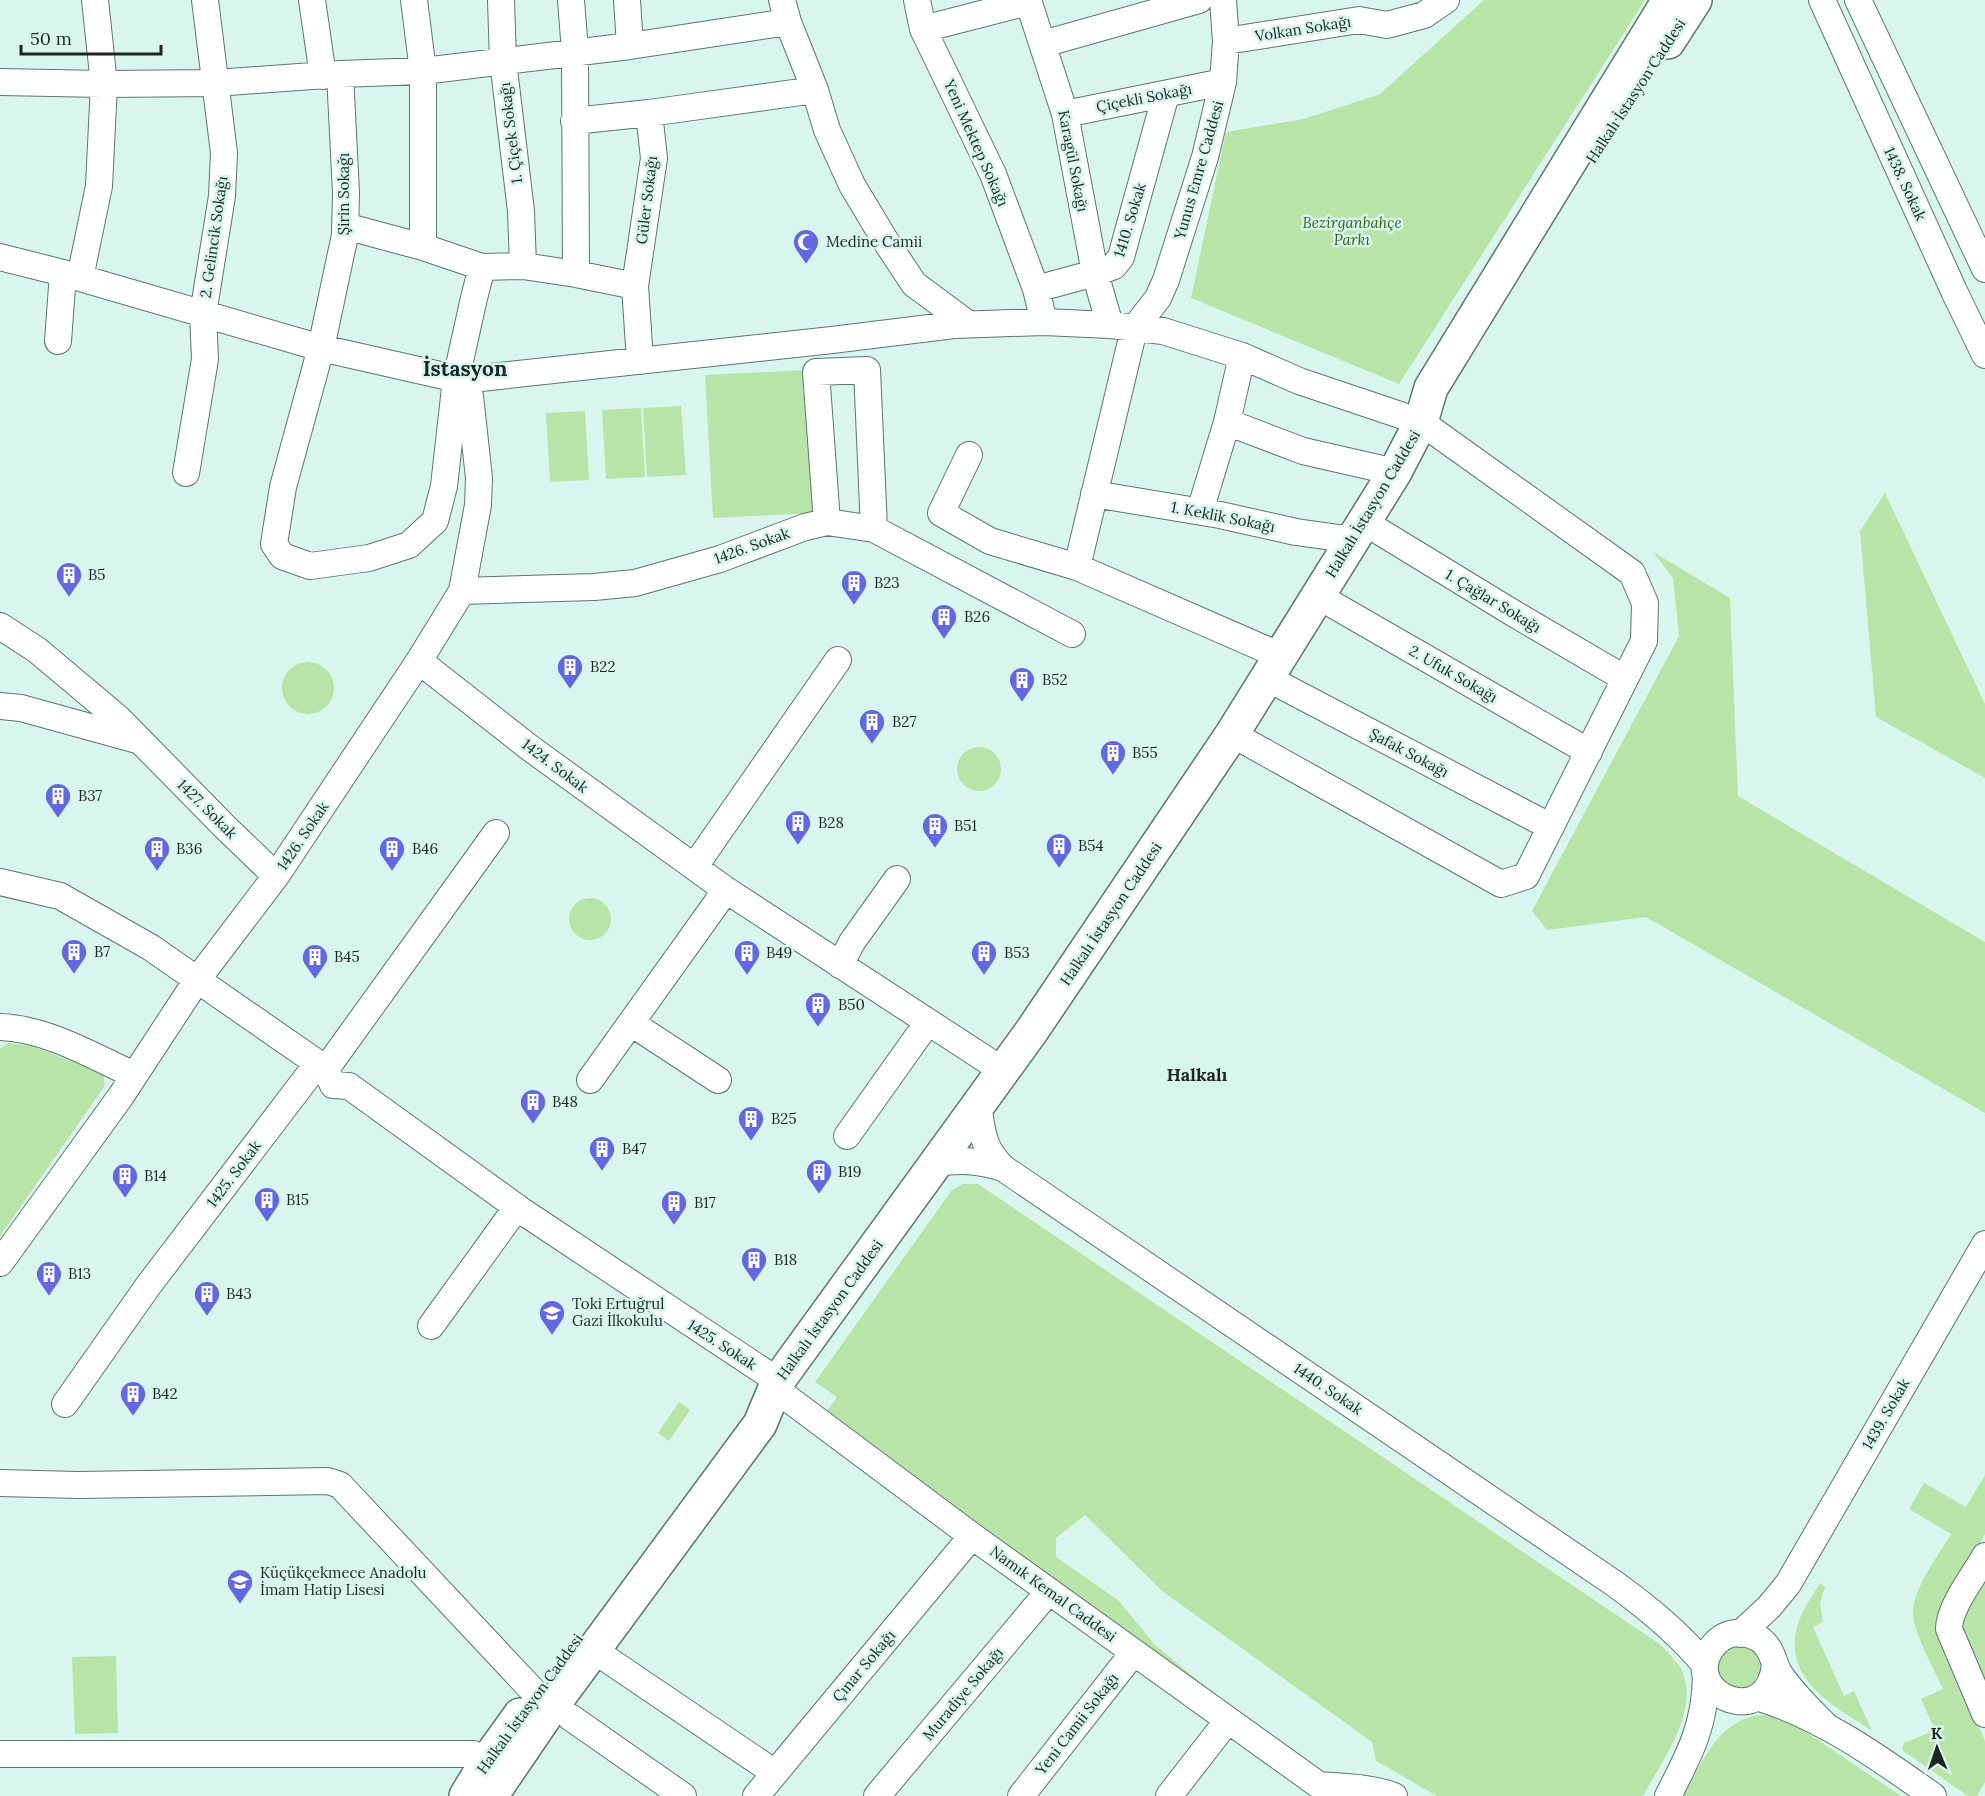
<svg xmlns="http://www.w3.org/2000/svg" width="1985" height="1796" font-family="Lora,serif">
  <style>
    .green { fill: #b9e4a8 }
    .lines { fill: none; stroke-linecap: round; stroke-linejoin: round }
    .minor-casing { stroke: #5b766f; stroke-width: 28 }
    .major-casing { stroke: #5b766f; stroke-width: 36 }
    .minor { stroke: #fff; stroke-width: 26 }
    .major { stroke: #fff; stroke-width: 33 }
    .labels { text-anchor: middle; stroke-width: 5; stroke-linejoin: round; paint-order: stroke }
    .street-label { font-size: 15px; fill: #1c2724; stroke: #d8f6ee }
    .park-label { font-size: 15px; font-style: italic; fill: #326616; stroke: #d8f6ee }
    .poi-label { font-size: 15px; fill: #1c2724; stroke: #d8f6ee; text-anchor: start }
    .quarter-label { font-size: 18px; font-weight: bold; fill: #1c2724; stroke: #d8f6ee }
    .district-label { font-size: 21px; font-weight: bold; fill: #1c2724; stroke: #d8f6ee }
  </style>
  <rect width="100%" height="100%" fill="#d8f6ee"/>
  <!-- green -->
  <path class="green" d="M1484,0H1645L1399,384L1191,298L1226,132L1304,119L1380,94Z
    M807,370L815,513L713,518L705,375Z
    M681,406L686,475L647,477L643,408Z
    M641,408L645,477L606,479L602,410Z
    M585,411L589,480L550,482L546,413Z
    M1885,493L1985,704V778L1876,717L1860,531Z
    M1653,552L1730,598L1738,796L1985,942V1113L1646,917L1547,930L1532,911L1679,636L1673,578Z
    M282 688a26 26 0 1 1 52 0a26 26 0 1 1-52 0Z
    M957 769a22 22 0 1 1 44 0a22 22 0 1 1-44 0Z
    M569 919a21 21 0 1 1 42 0a21 21 0 1 1-42 0Z
    M8,1043L32,1046L104,1074V1087L0,1236V1049Z
    M963,1184H978L1661,1645C1668,1653 1678,1662 1682,1671C1700,1711 1662,1761 1643,1796H1437L1376,1761L1372,1742L1162,1591L1085,1515L1056,1538V1557L1118,1600L1155,1645L1206,1687L1202,1694L827,1411L837,1397L815,1382L952,1190Z
    M679,1402L690,1410L669,1441L658,1433Z
    M1985,1475V1534L1943,1607L1939,1636L1985,1741V1782L1977,1796H1968L1902,1750L1904,1743L1935,1730L1921,1699L1943,1689C1934,1669 1914,1634 1913,1614C1911,1592 1939,1554 1951,1534L1909,1509L1924,1483L1966,1507Z
    M1985,1579V1686L1960,1623Z
    M1820,1583L1825,1587L1820,1604L1823,1622L1813,1627L1844,1696L1854,1691L1872,1731C1833,1705 1779,1679 1799,1621C1804,1607 1813,1595 1820,1583Z
    M1733,1642L1758,1648L1765,1672L1749,1692L1719,1682L1715,1659Z
    M116,1656L118,1733L75,1734L72,1657Z
    M1758,1715H1774L1787,1719L1901,1796H1683C1703,1762 1716,1723 1758,1715Z"/>
  <g class="lines">
    <!-- minor casing -->
    <g class="minor-casing">
      <path id="minor" d="M312,0L323,76
        M414,0L423,71V247
        M501,0L503,61L521,211L523,266
        M571,0L575,52L576,274
        M627,0L630,46
        M782,0L788,22L815,90L827,130L852,185L885,240L914,284L968,324
        M917,0L923,29L993,174L1036,289L1044,322
        M1028,0L1065,114L1095,273L1110,325
        M1822,0L1954,291L1985,355
        M1858,0L1985,269
        M923,29L1028,2
        M1226,41L1359,20L1387,25L1424,15L1446,0
        M1043,44L1199,0
        M340,74L346,193L345,235L321,348L283,487L274,544L282,556L310,566L369,558L409,545L435,521L444,486L456,379L474,298L482,267L523,266L576,274L635,286
        M0,82L104,84L215,83L340,74L423,71L630,46L788,22
        M1065,114L1223,82
        M574,121L649,113L815,90
        M345,226L423,247L482,267
        M0,257L63,273L321,348L462,380L832,340L954,325L1044,322L1110,325L1163,331L1242,356L1299,381L1421,422L1632,573L1645,603L1644,641L1526,876L1501,884L1232,734
        M80,278L99,186L104,84L95,0
        M1036,289L1095,273L1114,266L1121,257L1166,94
        M58,341L63,273
        M640,361L635,286L654,158L649,113
        M1227,422L1303,451L1395,472
        M969,455L941,513L990,541L1077,567L1281,656
        M186,473L205,359L203,314L222,196L224,153L205,0
        M1094,494L1220,515L1296,532L1353,540
        M1200,511L1227,422L1242,356
        M827,522L816,372L867,370L874,529
        M1364,522L1513,613L1624,678
        M1077,567L1134,329L1158,298L1166,280L1205,157L1223,82L1226,41L1223,0
        M462,591L594,587L635,583L720,559L805,527L827,522L874,529L1072,634
        M1318,596L1589,752
        M0,626L37,650L119,719L225,827L276,876
        M419,661L530,748L726,890L1002,1070
        M1267,678L1551,827
        M0,706L21,708L137,740
        M695,866L838,660
        M0,882L60,896L150,947L326,1069L333,1085L349,1086
        M840,965L852,942L897,879
        M631,1023L718,1080
        M0,1027C45,1028 93,1056 134,1075
        M326,1069L496,833
        M590,1080L726,890
        M349,1086L522,1211L778,1381
        M978,1105C983,1134 982,1147 1003,1168L1615,1584C1648,1608 1679,1633 1705,1665
        M847,1136L928,1022
        M936,1163C963,1159 978,1161 1003,1168
        M0,1263L121,1096L197,980L276,876L419,661L462,591L478,505L479,478L470,396
        M431,1326L517,1207
        M774,1388L972,1536L1334,1796
        M65,1404L148,1286L318,1063
        M0,1483L78,1485L328,1481L340,1485L536,1694
        M1985,1556C1974,1576 1949,1607 1949,1629L1985,1714
        M1740,1634L1769,1607L1788,1584L1985,1244
        M595,1651L775,1773
        M1775,1664C1769,1731 1683,1696 1710,1650C1716,1641 1725,1634 1736,1633C1747,1633 1758,1636 1765,1644C1773,1652 1774,1664 1779,1673C1792,1692 1808,1708 1825,1725
        M1757,1697C1822,1717 1878,1757 1933,1796
        M570,1717L683,1796
        M0,1754H473L487,1761
        M1319,1785C1343,1787 1371,1787 1394,1796
        M756,1796L972,1536
        M877,1796L1049,1591
        M1021,1796L1134,1652
        M1169,1796L1228,1720
        M1668,1796C1690,1753 1705,1726 1706,1676"/>
    </g>
    <!-- major casing -->
    <g class="major-casing">
      <path id="major" d="M1668,42L1695,0
        M466,1796L487,1761L520,1715
        M491,1796L553,1705L760,1424L778,1381L1031,1032L1232,734L1395,472L1421,422L1431,388L1669,0"/>
    </g>
    <!-- minor -->
    <use href="#minor" class="minor"/>
    <!-- major -->
    <use href="#major" class="major"/>
  </g>
  <!-- icons -->
  <defs>
    <g id="mosque-pin" transform="scale(1.35)"><path d="M0 17L-7.5 6A9.5 9.5 0 1 1 7.5 6Z" fill="#6367e0" stroke="#d8f6ee"/><path d="M3.5-4.9A6 6 0 1 0 3.5 4.9A5 5 0 1 1 3.5-4.9Z" fill="#fff"/></g>
    <g id="building-pin" transform="scale(1.35)"><path d="M0 17L-7.5 6A9.5 9.5 0 1 1 7.5 6Z" fill="#6367e0" stroke="#d8f6ee"/><path d="M-4-6H4V6H1V3H-1V6H-4ZM-2.5-4.3h1.7v1.8h-1.7ZM.8-4.3h1.7v1.8H.8ZM-2.5-1h1.7V.8h-1.7ZM.8-1h1.7V.8H.8Z" fill="#fff"/></g>
    <g id="school-pin" transform="scale(1.35)"><path d="M0 17L-7.5 6A9.5 9.5 0 1 1 7.5 6Z" fill="#6367e0" stroke="#d8f6ee"/><path d="M0-5L7-2L0 1L-7-2ZM-4 1L0 2.5L4 1V4Q0 6-4 4Z" fill="#fff"/></g>
  </defs>
  <g fill-rule="evenodd">
    <use href="#mosque-pin" x="806" y="242"/>
    <use href="#building-pin" x="69" y="575"/>
    <use href="#building-pin" x="854" y="583"/>
    <use href="#building-pin" x="944" y="617"/>
    <use href="#building-pin" x="570" y="667"/>
    <use href="#building-pin" x="1022" y="680"/>
    <use href="#building-pin" x="872" y="722"/>
    <use href="#building-pin" x="1113" y="753"/>
    <use href="#building-pin" x="58" y="796"/>
    <use href="#building-pin" x="798" y="823"/>
    <use href="#building-pin" x="935" y="826"/>
    <use href="#building-pin" x="1059" y="846"/>
    <use href="#building-pin" x="157" y="849"/>
    <use href="#building-pin" x="392" y="849"/>
    <use href="#building-pin" x="74" y="952"/>
    <use href="#building-pin" x="747" y="953"/>
    <use href="#building-pin" x="984" y="953"/>
    <use href="#building-pin" x="315" y="957"/>
    <use href="#building-pin" x="818" y="1005"/>
    <use href="#building-pin" x="533" y="1102"/>
    <use href="#building-pin" x="751" y="1119"/>
    <use href="#building-pin" x="602" y="1149"/>
    <use href="#building-pin" x="819" y="1172"/>
    <use href="#building-pin" x="125" y="1176"/>
    <use href="#building-pin" x="267" y="1200"/>
    <use href="#building-pin" x="674" y="1203"/>
    <use href="#building-pin" x="754" y="1260"/>
    <use href="#building-pin" x="49" y="1274"/>
    <use href="#building-pin" x="207" y="1294"/>
    <use href="#school-pin" x="552" y="1313"/>
    <use href="#building-pin" x="133" y="1394"/>
    <use href="#school-pin" x="240" y="1582"/>
  </g>
  <g class="labels">
    <!-- street labels -->
    <g class="street-label">
      <text transform="translate(1303 29) rotate(-9)" y="5">Volkan Sokağı</text>
      <text transform="translate(1636 91) rotate(-57)" y="5">Halkalı İstasyon Caddesi</text>
      <text transform="translate(1144 98) rotate(-11)" y="5">Çiçekli Sokağı</text>
      <text transform="translate(511 133) rotate(-97)" y="5">1. Çiçek Sokağı</text>
      <text transform="translate(976 143) rotate(66)" y="5">Yeni Mektep Sokağı</text>
      <text transform="translate(1073 161) rotate(79)" y="5">Karagül Sokağı</text>
      <text transform="translate(1199 170) rotate(-74)" y="5">Yunus Emre Caddesi</text>
      <text transform="translate(1905 184) rotate(65)" y="5">1438. Sokak</text>
      <text transform="translate(344 194) rotate(-90)" y="5">Şirin Sokağı</text>
      <text transform="translate(647 200) rotate(-83)" y="5">Güler Sokağı</text>
      <text transform="translate(1130 220) rotate(-73)" y="5">1410. Sokak</text>
      <text transform="translate(214 237) rotate(-82)" y="5">2. Gelincik Sokağı</text>
      <text transform="translate(1373 504) rotate(-59)" y="5">Halkalı İstasyon Caddesi</text>
      <text transform="translate(1223 517) rotate(11)" y="5">1. Keklik Sokağı</text>
      <text transform="translate(752 546) rotate(-20)" y="5">1426. Sokak</text>
      <text transform="translate(1493 601) rotate(31)" y="5">1. Çağlar Sokağı</text>
      <text transform="translate(1453 674) rotate(30)" y="5">2. Ufuk Sokağı</text>
      <text transform="translate(1409 753) rotate(28)" y="5">Şafak Sokağı</text>
      <text transform="translate(555 766) rotate(37)" y="5">1424. Sokak</text>
      <text transform="translate(207 809) rotate(45)" y="5">1427. Sokak</text>
      <text transform="translate(303 836) rotate(-56)" y="5">1426. Sokak</text>
      <text transform="translate(1111 914) rotate(-56)" y="5">Halkalı İstasyon Caddesi</text>
      <text transform="translate(234 1174) rotate(-53)" y="5">1425. Sokak</text>
      <text transform="translate(830 1310) rotate(-54)" y="5">Halkalı İstasyon Caddesi</text>
      <text transform="translate(722 1345) rotate(33)" y="5">1425. Sokak</text>
      <text transform="translate(1328 1389) rotate(34)" y="5">1440. Sokak</text>
      <text transform="translate(1886 1414) rotate(-60)" y="5">1439. Sokak</text>
      <text transform="translate(1053 1594) rotate(36)" y="5">Namık Kemal Caddesi</text>
      <text transform="translate(864 1666) rotate(-50)" y="5">Çınar Sokağı</text>
      <text transform="translate(963 1694) rotate(-50)" y="5">Muradiye Sokağı</text>
      <text transform="translate(530 1704) rotate(-54)" y="5">Halkalı İstasyon Caddesi</text>
      <text transform="translate(1077 1724) rotate(-52)" y="5">Yeni Camii Sokağı</text>
    </g>
    <!-- park labels -->
    <g class="park-label">
      <text x="1352" y="228">Bezirganbahçe<tspan x="1352" dy="17">Parkı</tspan></text>
    </g>
    <!-- poi labels -->
    <g class="poi-label">
      <text x="826" y="247">Medine Camii</text>
      <text x="88" y="580">B5</text>
      <text x="874" y="588">B23</text>
      <text x="964" y="622">B26</text>
      <text x="590" y="672">B22</text>
      <text x="1042" y="685">B52</text>
      <text x="892" y="727">B27</text>
      <text x="1132" y="758">B55</text>
      <text x="78" y="801">B37</text>
      <text x="818" y="828">B28</text>
      <text x="954" y="831">B51</text>
      <text x="1078" y="851">B54</text>
      <text x="176" y="854">B36</text>
      <text x="412" y="854">B46</text>
      <text x="94" y="957">B7</text>
      <text x="766" y="958">B49</text>
      <text x="1004" y="958">B53</text>
      <text x="334" y="962">B45</text>
      <text x="838" y="1010">B50</text>
      <text x="552" y="1107">B48</text>
      <text x="771" y="1124">B25</text>
      <text x="622" y="1154">B47</text>
      <text x="838" y="1177">B19</text>
      <text x="144" y="1181">B14</text>
      <text x="286" y="1205">B15</text>
      <text x="694" y="1208">B17</text>
      <text x="774" y="1265">B18</text>
      <text x="68" y="1279">B13</text>
      <text x="226" y="1299">B43</text>
      <text x="572" y="1309">Toki Ertuğrul<tspan x="572" dy="17">Gazi İlkokulu</tspan></text>
      <text x="152" y="1399">B42</text>
      <text x="260" y="1578">Küçükçekmece Anadolu<tspan x="260" dy="17">İmam Hatip Lisesi</tspan></text>
    </g>
    <!-- quarter labels -->
    <g class="quarter-label">
      <text x="1197" y="1081">Halkalı</text>
    </g>
    <!-- district labels -->
    <g class="district-label">
      <text x="465" y="376">İstasyon</text>
    </g>
  </g>
  <!-- north arrow -->
  <g transform="translate(1937 1748) rotate(358)" stroke="#d8f6ee" stroke-width="4.5" paint-order="stroke">
  <path d="M0-4.5L10 22L0 15L-10 22Z" fill="#1c2724"/>
  <text y="-9" font-size="16" font-weight="bold" text-anchor="middle" fill="#1c2724">K</text>
  </g>
  <!-- scale -->
  <path d="M21 45v9h140v-9" fill="none" stroke="#1c2724" stroke-width="3"/>
  <text x="30" y="45" font-size="18" fill="#1c2724" stroke="#d8f6ee" stroke-width="4.5" paint-order="stroke">50 m</text>
</svg>
